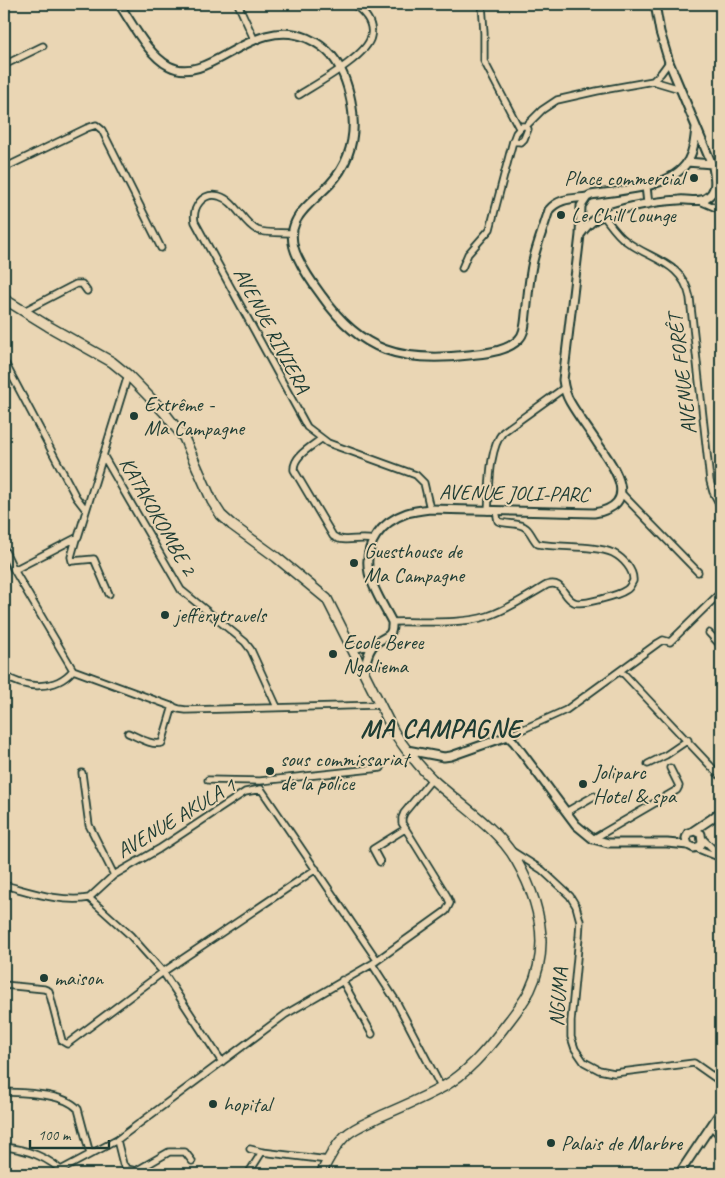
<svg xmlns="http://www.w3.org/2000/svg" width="725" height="1178" font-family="Caveat,sans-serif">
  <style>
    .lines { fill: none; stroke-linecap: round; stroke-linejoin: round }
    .minor-casing { stroke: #1f3d34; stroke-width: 9 }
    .tertiary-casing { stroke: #1f3d34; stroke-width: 11 }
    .primary-casing { stroke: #1f3d34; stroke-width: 12 }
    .minor { stroke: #ead6b4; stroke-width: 5.5 }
    .tertiary { stroke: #ead6b4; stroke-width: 7 }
    .primary { stroke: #ead6b4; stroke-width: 9 }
    .poi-dot { fill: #1f3d34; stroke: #ead6b4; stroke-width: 2 }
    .labels { text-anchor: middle; stroke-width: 4; stroke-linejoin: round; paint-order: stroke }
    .poi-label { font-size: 21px; fill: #1f3d34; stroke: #ead6b4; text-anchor: start }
    .street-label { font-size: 21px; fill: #1f3d34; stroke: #ead6b4 }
    .district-label { font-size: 26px; font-weight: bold; letter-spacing: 1px; fill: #1f3d34; stroke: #ead6b4 }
  </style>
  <rect width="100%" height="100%" fill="#ead6b4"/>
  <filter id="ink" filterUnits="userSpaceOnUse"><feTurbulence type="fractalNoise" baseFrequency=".02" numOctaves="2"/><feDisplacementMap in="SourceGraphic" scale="10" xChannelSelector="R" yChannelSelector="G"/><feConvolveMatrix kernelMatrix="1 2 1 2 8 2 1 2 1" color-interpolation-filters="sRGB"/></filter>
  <g filter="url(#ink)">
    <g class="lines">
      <!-- minor casing -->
      <g class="minor-casing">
        <path id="minor" d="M238,4L254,39
          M482,4L484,33V61L519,128
          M4,65L43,46
          M653,81L661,73L669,62
          M299,95C316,84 368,56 371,36C374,22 363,11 353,4
          M522,126H526L528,129L524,139L521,142L513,141L516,133Z
          M526,126L542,110L557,100L597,91L653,81L680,89
          M4,168L87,128L96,125L102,130L161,248
          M715,170L721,184
          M700,201L721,210
          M603,215C610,224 617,235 626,241C651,260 683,262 690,298L710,481L713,492L721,507
          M292,233C281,232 266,234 257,230C242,222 236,201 219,196C202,192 192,208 195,222L307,427L328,443L416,475L424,483L430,509
          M462,268L468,254L490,229L513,141
          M24,311L76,284H82L87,291
          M4,361L76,497L86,510
          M321,439C311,447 293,456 294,470L333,536C343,544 360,536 373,540
          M103,455L181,590L245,642L251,650L277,707
          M621,493L698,572
          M488,511C490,488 488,450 503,432L564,388
          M76,539L71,557L72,561L94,559L109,594
          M4,549L14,570L73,670L179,709L186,710L380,705
          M14,570L78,537L128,375
          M392,622C422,621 459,625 488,616C509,609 528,596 547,585C564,580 562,597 574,602C581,606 619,595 626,590C630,588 631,584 633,581C634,570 623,558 613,553C595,545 560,548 538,544C533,540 531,532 526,528C519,522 506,525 498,521L496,511
          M709,633L721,646
          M619,672L624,674L721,777
          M4,675C24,689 56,691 73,670
          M128,733C138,737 151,746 162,743L173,706
          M508,736L566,710L658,643L663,640L670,642L721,592
          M648,764L666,755L688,740
          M82,773L89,825L114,875
          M208,780L260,781L381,768
          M566,812L594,796
          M593,839L677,790L679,786L670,768
          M703,839L720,856
          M696,848L721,858
          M512,851L542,870L570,896L576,906L580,921L579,937L571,1021V1037L575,1049L584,1062L599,1070L614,1073L694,1063L721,1082
          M380,862L373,849L405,829
          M4,885C31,892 61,903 89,898L114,875L159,849L245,792L261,789L377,960
          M89,898L130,935L163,972L222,1062
          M372,964L396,1001L441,1087
          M342,980L372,1034
          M4,985L44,989L49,991L62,1041L67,1044L163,972L316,869
          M4,1092C25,1093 64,1093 78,1109L90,1154
          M711,1126L721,1137
          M117,1140L123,1164L127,1169L136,1171L169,1152H185L192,1161
          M4,1147C25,1149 50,1157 64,1174
          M250,1149L262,1152L328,1160
          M61,1170L117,1140L286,1014L372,964L446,911L450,903L447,896L402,823V818L404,813L432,779
          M248,1174L262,1152"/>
      </g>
      <!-- tertiary casing -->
      <g class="tertiary-casing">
        <path id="tertiary" d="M119,4C132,23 148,55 169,66C209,87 253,14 307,38C316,42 325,48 332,56C342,68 348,86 351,101C357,132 352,160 330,184C308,207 280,221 298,258C304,271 313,284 322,296C361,352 402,363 469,355C485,353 507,352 519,339C525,333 525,323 526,314C528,297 529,278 533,261C537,244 544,227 549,210C559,198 572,199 587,197
          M687,162L712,164
          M646,186L648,204
          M580,235C585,228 589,223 596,219C615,208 657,201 679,200C688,199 699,203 706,198C718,191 715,179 713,167L669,62L660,32L655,4
          M353,649L376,643
          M364,672C366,662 368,649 376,643C386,635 393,638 392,622C384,606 373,590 369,573C363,545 381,522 407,513C414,511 422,510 430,509L594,513C642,505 614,467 598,444C589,430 578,416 570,402C566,395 564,388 563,380L580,235L581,206L587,197L591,195C620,190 671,189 688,161C694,150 695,138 696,127
          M407,750L444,757L451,756L508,736L514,742L576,825L593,839L608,843H667L688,845L694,848L700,846L702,843L701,834L695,831L688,833L686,838L688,845
          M693,831L711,819L721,811
          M679,1174L721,1111"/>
      </g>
      <!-- primary casing -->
      <g class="primary-casing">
        <path id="primary" d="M4,299L48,326L112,362L128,375L164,412L184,438L212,501L221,515L232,525L276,557L327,599L394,732C405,749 418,765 432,779C460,805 497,827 516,860C539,900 551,946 530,990C523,1004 512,1017 502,1030C485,1052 467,1073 443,1087C423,1098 402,1107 381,1116C369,1122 355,1127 345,1136C334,1147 327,1161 321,1174"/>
      </g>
      <!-- minor -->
      <use href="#minor" class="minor"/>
      <!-- tertiary -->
      <use href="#tertiary" class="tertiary"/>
      <!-- primary -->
      <use href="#primary" class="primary"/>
    </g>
  </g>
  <!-- markers -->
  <g class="poi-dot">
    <circle cx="694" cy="178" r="5"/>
    <circle cx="561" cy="215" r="5"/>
    <circle cx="134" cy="416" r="5"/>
    <circle cx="354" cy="563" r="5"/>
    <circle cx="165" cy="615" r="5"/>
    <circle cx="333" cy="654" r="5"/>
    <circle cx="270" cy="771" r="5"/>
    <circle cx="583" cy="784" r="5"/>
    <circle cx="44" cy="978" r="5"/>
    <circle cx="213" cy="1104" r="5"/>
    <circle cx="551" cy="1143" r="5"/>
  </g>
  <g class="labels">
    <!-- poi labels -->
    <g class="poi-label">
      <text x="684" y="185" text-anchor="end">Place commercial</text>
      <text x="571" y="222">Le Chill Lounge</text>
      <text x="144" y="411">Extrême -<tspan x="144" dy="24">Ma Campagne</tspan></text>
      <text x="364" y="558">Guesthouse de<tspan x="364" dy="24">Ma Campagne</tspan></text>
      <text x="175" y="622">jefferytravels</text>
      <text x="343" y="649">Ecole Beree<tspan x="343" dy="24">Ngaliema</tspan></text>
      <text x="280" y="766">sous commissariat<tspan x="280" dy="24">de la police</tspan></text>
      <text x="593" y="779">Joliparc<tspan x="593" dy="24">Hotel &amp; spa</tspan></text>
      <text x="54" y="985">maison</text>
      <text x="223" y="1111">hopital</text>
      <text x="561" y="1150">Palais de Marbre</text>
    </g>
    <!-- street labels -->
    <g class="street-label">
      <text transform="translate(272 330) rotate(62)" y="7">AVENUE RIVIERA</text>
      <text transform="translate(682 374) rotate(-97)" y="7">AVENUE FORÊT</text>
      <text transform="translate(514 493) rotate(1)" y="7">AVENUE JOLI-PARC</text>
      <text transform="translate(158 516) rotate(60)" y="7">KATAKOKOMBE 2</text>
      <text transform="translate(176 818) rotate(-31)" y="7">AVENUE AKULA 1</text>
      <text transform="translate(558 997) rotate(-86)" y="7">NGUMA</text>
    </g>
    <!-- district labels -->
    <g class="district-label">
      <text x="441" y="737">MA CAMPAGNE</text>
    </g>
  </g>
  <!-- margin -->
  <rect width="725" height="1178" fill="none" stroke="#ead6b4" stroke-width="20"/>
  <rect x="10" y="10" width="705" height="1158" fill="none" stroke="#1f3d34" stroke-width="2" filter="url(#ink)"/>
  <!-- scale -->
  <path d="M30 1140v8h79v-8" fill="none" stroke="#1f3d34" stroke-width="2.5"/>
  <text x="38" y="1140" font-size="15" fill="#1f3d34" stroke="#ead6b4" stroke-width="4" paint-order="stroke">100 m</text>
</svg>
